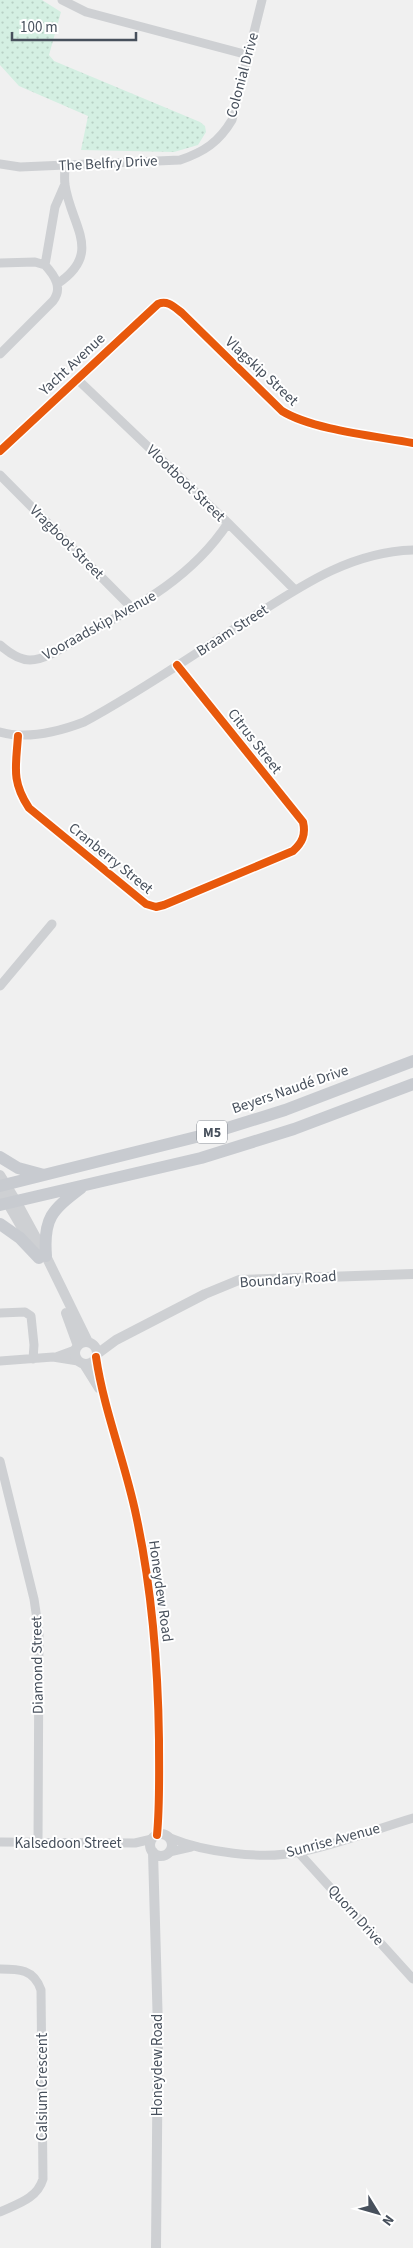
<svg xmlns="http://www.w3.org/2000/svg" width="413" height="2248" font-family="'Source Sans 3',sans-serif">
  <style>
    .grass { fill: url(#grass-dots) }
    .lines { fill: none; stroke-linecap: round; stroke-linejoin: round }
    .minor { stroke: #ced0d3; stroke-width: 9 }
    .tertiary { stroke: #ced0d3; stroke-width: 10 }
    .primary { stroke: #c8cbd0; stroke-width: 12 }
    .cycleway-casing { stroke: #fff; stroke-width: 11 }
    .cycleway { stroke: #e8590c; stroke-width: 8 }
    .labels { text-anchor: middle; stroke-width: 4; stroke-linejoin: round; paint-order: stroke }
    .shield { fill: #fff; stroke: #7e848d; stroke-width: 1 }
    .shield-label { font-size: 14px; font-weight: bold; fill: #47505c }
    .street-label { font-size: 15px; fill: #47505c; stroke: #fff }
  </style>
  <defs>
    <pattern id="grass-dots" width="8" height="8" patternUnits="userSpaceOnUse" patternTransform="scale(1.25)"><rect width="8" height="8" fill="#d4efe2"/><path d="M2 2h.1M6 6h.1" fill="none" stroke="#b7cfc4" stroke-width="1.8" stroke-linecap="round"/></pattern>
  </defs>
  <rect width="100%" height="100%" fill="#f0f0f0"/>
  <!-- grass -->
  <path class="grass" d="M0,0H42L61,12L49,55L54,61L200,122L205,126L206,132L198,145L174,152L81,150L88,116L19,86L0,65Z"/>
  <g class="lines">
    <!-- minor -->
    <path class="minor" d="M62,0L86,12L248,55
      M0,164L20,167L180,160C204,152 219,142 232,120L262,0
      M0,263L35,262L45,265C55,276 63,288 53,301L0,354
      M45,265L55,207L65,184
      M57,284C104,253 71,226 65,185C64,178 65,171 65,165
      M77,379L228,523L295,590
      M0,451L158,304C168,300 174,307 182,313L282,411C313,430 376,436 413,443
      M0,475L133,609
      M0,645C8,652 19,660 30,660C46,660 65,646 79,638C136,607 191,579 228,523
      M0,732C28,740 58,732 84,722C140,692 192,655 245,622C298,588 348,552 413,550
      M18,736C16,766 11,781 29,808L146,904L156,907L164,905L293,851C302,843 306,835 303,822L177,665
      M0,986L52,924
      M0,1313L25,1312L31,1316L34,1345L33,1359
      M56,1357L75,1350
      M0,1361L53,1357L78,1361
      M0,1461L34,1599L39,1633L38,1843
      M170,1838C204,1852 262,1860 299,1852C337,1845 376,1829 413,1818
      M0,1842L135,1843L152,1839
      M169,1852L191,1847
      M299,1853L413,1979
      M0,1969C19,1969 34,1969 41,1990L43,2179C37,2199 17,2204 0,2212"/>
    <!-- tertiary -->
    <path class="tertiary" d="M0,1175L16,1201L46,1256L88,1342
      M0,1190L33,1247
      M66,1313L78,1346
      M75 1353a11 11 0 1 1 22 0a11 11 0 1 1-22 0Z
      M97,1354L116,1340L205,1294L239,1280L413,1274
      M96,1357C104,1411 125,1462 136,1515C152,1589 158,1664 159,1740C159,1772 160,1803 157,1835
      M84,1364L99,1388
      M150 1845a11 11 0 1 1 22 0a11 11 0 1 1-22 0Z
      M153,1852L158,2029L156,2248"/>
    <!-- primary -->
    <path class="primary" d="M0,1157L18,1168L44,1175
      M0,1186L208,1134L285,1110L413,1061
      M0,1205L201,1158L294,1129L413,1084
      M0,1224L20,1238L39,1258
      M46,1256C43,1218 52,1210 81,1188"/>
    <!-- cycleway casing -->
    <g class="cycleway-casing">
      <path id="cycleway" d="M0,451L158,304C168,300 174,307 182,313L282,411C313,430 376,436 413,443
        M18,736C16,766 11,781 29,808L146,904L156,907L164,905L293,851C302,843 306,835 303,822L177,665
        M96,1357C104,1411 125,1462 136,1515C152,1589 158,1664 159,1740C159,1772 160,1803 157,1835"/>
    </g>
    <!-- cycleway -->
    <use href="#cycleway" class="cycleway"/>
  </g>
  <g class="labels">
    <!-- shield labels -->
    <rect class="shield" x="197" y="1120.5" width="30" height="23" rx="4"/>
    <g class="shield-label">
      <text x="212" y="1137">M5</text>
    </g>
    <!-- street labels -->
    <g class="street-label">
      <text transform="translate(242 75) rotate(-75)" y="5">Colonial Drive</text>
      <text transform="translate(108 163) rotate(-3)" y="5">The Belfry Drive</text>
      <text transform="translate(72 364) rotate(-43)" y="5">Yacht Avenue</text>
      <text transform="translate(262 371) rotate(43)" y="5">Vlagskip Street</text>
      <text transform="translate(186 483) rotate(44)" y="5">Vlootboot Street</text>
      <text transform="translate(67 542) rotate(45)" y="5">Vragboot Street</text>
      <text transform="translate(99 625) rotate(-29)" y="5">Vooraadskip Avenue</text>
      <text transform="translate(232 630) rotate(-33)" y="5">Braam Street</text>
      <text transform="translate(255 741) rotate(52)" y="5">Citrus Street</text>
      <text transform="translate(111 858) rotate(39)" y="5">Cranberry Street</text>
      <text transform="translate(290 1089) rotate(-19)" y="5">Beyers Naudé Drive</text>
      <text transform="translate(288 1279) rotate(-4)" y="5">Boundary Road</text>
      <text transform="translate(161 1591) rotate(82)" y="5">Honeydew Road</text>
      <text transform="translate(37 1665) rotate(-91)" y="5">Diamond Street</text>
      <text transform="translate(333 1840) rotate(-15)" y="5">Sunrise Avenue</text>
      <text x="68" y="1848">Kalsedoon Street</text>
      <text transform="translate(356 1915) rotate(48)" y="5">Quorn Drive</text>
      <text transform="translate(157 2065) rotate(-90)" y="5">Honeydew Road</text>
      <text transform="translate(42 2087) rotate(-90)" y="5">Calsium Crescent</text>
    </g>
  </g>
  <!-- north arrow -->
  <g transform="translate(378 2213) rotate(127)" stroke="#ffffff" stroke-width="4" paint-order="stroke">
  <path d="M0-4L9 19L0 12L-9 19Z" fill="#47505c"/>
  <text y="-8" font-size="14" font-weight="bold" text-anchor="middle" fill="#47505c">N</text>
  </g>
  <!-- scale -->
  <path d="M12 32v8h124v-8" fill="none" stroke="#47505c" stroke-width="2.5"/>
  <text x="20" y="32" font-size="15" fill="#47505c" stroke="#ffffff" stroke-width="4" paint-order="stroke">100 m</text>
</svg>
